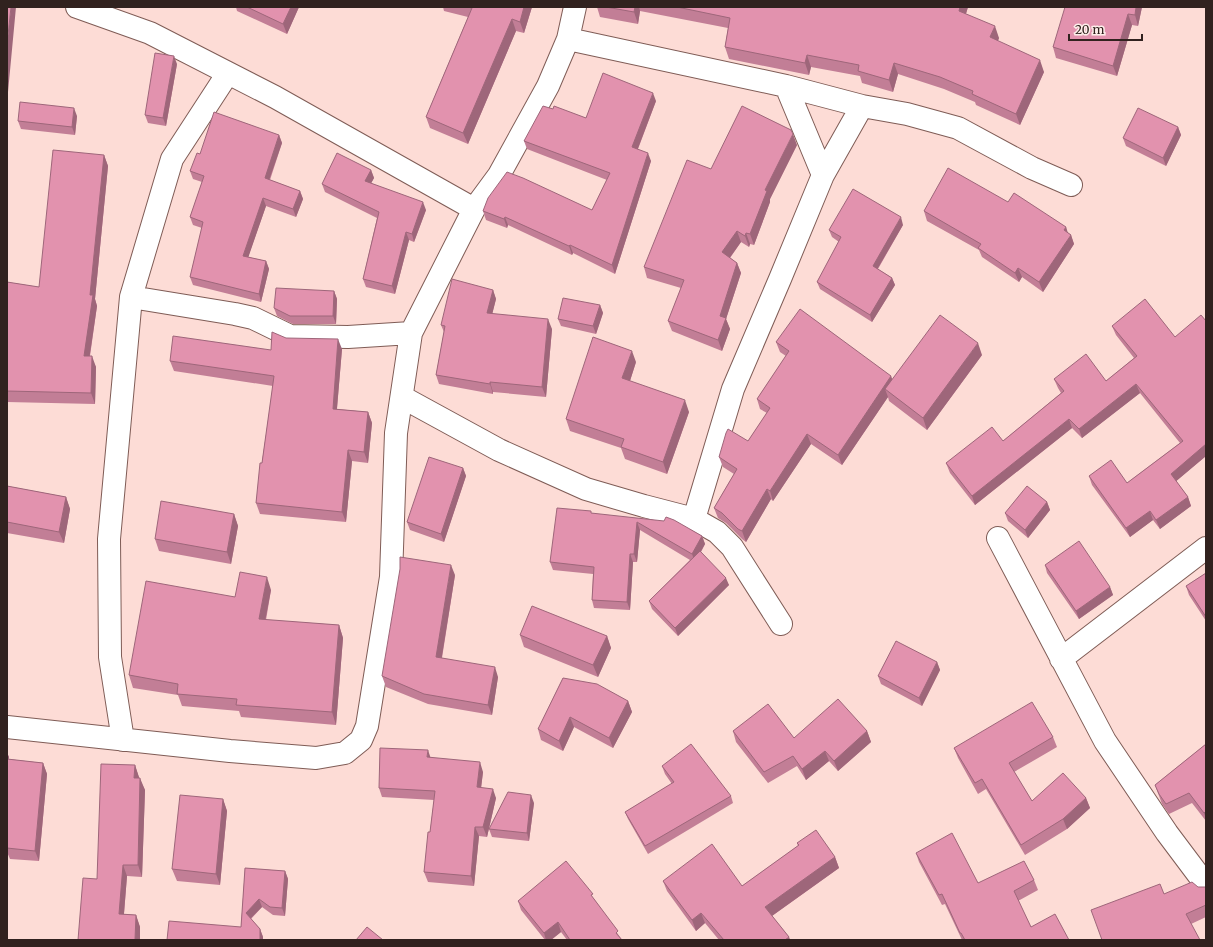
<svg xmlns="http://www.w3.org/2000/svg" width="1213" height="947" font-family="Merriweather,serif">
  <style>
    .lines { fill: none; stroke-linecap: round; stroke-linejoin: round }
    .minor-casing { stroke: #7f5c56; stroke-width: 24 }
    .minor { stroke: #fff; stroke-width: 22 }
    .wall { fill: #c27e96 }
    .shaded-wall { fill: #9e667a }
    .building { fill: #e292ae; stroke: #9e667a }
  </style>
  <rect width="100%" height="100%" fill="#fddcd6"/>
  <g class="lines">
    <!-- minor casing -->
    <g class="minor-casing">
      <path id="minor" d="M77,7L150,33L275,97L474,209
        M568,39L786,86L862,106L907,114L958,128L1032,168L1071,185
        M786,86L823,175
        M131,297L235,314L253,318L290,336L348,337L411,333
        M402,397L499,450L586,489L644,506L694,519L717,532L732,547L781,624
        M694,519L733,389L780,279L823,175L862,106
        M998,538L1105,741L1167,833L1206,885
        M1061,659L1206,548
        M7,727L230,751L316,758L345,753L361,740L367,726L391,577L396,433L411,333L474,209L499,175L548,86L568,39L575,7
        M123,740L110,657L109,539L131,297L172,159L228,73"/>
    </g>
    <!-- minor -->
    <use href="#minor" class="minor"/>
  </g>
  <!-- wall -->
  <path class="wall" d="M236,7H299L287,34L237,11Z
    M443,7H532L524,33L516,31L468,144L430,128L426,117L468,17L444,11Z
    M597,7H968L966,14L999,38L998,41L1044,72L1020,125L976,105L975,102L944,89L898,74L893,92L862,83L860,76L811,67L809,75L729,59L725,47L728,28L640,11L638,24L600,17Z
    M1142,7L1138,26L1132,25L1117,76L1056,58L1053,47Z
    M177,64L166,126L148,123L145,115Z
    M656,101L638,149L651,161L615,274L573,253L572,255L508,225L507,228L486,220L483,211L592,210L607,180L527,149L524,141L553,109L586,118Z
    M77,116L75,135L21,129L18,121Z
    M1178,127L1181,135L1166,166L1126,146L1123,138Z
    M279,135L282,143L270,180L300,191L303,199L296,217L266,206L248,257L266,261L269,269L261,302L193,285L190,277L202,228L193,225L190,217L202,182L193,179L190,171L200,154Z
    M797,145L770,199V202L754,245L750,244L749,247L741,242L730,258L737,263L741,273L726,319L730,329L722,351L672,331L668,321L681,288L647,278L644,267L711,169Z
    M104,155L108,166L95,299L97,306L90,356L96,367L95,404L7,402V282L39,287Z
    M371,170L374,178L371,183L426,210L414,242L409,240L395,294L366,287L363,279L377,218L325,192L322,184Z
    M1008,202L1066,227L1067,232L1071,235L1074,244L1043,292L1022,277L1019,282L982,257L979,250L927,221L924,211Z
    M903,225L878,269L892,278L895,285L872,322L820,289L817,282L839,242L832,237L829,230Z
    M493,290L496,299L492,314L552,329L546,397L493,392V394L439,384L436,375L444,332L441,325Z
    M334,291L337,299L336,324H293L277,316L274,308Z
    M600,305L603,313L596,334L561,326L558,319Z
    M1206,321V456L1176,481L1188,497L1191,506L1160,529L1153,520L1130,537L1092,485L1089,476L1127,483L1180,443L1140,393L1082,438L1072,428L975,505L950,473L946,463L1003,441L1061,393L1058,388L1054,379L1106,381L1134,358L1116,335L1112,326L1175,337Z
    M286,338L342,349L337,409L368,412L372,423L368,463L352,461L346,522L260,514L256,503L273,386L174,371L170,361L271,350Z
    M776,342L891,376L892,380L982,355L927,430L889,401L888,397L842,465L811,444L773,501L771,499L746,542L742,539L726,523L718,518L714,508L734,474L723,467L719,457L748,441L767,413L760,409L757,399L786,356L780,352Z
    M636,362L630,381L689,412L667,474L625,459L621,448L570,431L566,419Z
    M463,468L466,476L444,542L410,530L407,522Z
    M7,486L66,497L70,509L64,543L7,533Z
    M1047,502L1050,510L1028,538L1008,521L1005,513Z
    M592,513L702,536L705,544L701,552L729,585L678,636L652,609L649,601L690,560L640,530L637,562H633L630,610L594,608L592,600L593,574L553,570L550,562Z
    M234,514L238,526L231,564L159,551L155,539Z
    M1045,565L1110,587L1113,595L1079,619L1047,573Z
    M1206,573V621L1189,595L1186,586Z
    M455,575L442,658L498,677L492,715L428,704L386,687L382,676Z
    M271,590L266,620L339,625L343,638L336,725L241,717L239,711L182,706L178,695L133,688L129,675L235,597Z
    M520,635L607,636L611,648L598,677L524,647Z
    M937,662L940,670L922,706L881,684L878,676Z
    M563,678L628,701L632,712L613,748L574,727L563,751L541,740L538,729Z
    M733,731L794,738L867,731L871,742L838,771L829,761L806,780L797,766L768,783L736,742Z
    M1053,737L1057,747L1014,772L1032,801L1086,798L1090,808L1067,829L1025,855L986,789L978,794L958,758L954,748Z
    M1206,744V821L1192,803L1169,814L1162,804L1155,785Z
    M7,753L9,757L8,759L43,763L47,774L39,861L10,859L7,852Z
    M430,757L483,772L481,788L496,798L487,837L479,836L474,886L428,882L424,872L430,832L434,800L382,797L379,788Z
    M135,765L139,778L145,790L142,877L127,876L124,914L136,915L140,927V940H78L97,879Z
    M662,766L731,796L733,803L648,854L628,819L625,812L672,784L665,774Z
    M223,799L227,811L220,885L177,881L172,869Z
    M534,803L529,841L492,837L489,829Z
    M797,843L835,857L839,868L772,916L789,937L790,940H719L705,923L696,931L667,891L663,881L742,886L798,846Z
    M916,853L978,883L1034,880L1038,890L1018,901L1031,927L1069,940H962L945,904L942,905L919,862Z
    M245,868L285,871L288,879L285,916L273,915L262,907L251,919L260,929L263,937V940H167L241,927Z
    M1198,887H1206V917L1191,924L1164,894Z
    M594,899L622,940H567L561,932L551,940H545L521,910L518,901Z"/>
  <!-- shaded-wall -->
  <path class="shaded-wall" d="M11,7H16L8,92L7,90V45Z
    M291,7H299L287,34L283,24Z
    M524,7H532L524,33L520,22Z
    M635,7H639L640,11L638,24L634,12Z
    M960,7H968L963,23L959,11Z
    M1136,7H1142L1138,26L1135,15Z
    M1128,14L1132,25L1117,76L1113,66Z
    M512,19L516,31L468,144L463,133Z
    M995,26L999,38L994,49L990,37Z
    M807,55L811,67L809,75L805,63Z
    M174,56L177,64L166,126L163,118Z
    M1040,60L1044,72L1020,125L1016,114Z
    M894,63L898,74L893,92L889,80Z
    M653,93L656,101L635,156L632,147Z
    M74,108L77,116L75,135L72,127Z
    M1178,127L1181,135L1166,166L1163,158Z
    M793,134L797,145L770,199V202L754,245L750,234L765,190Z
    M279,135L282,143L267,186L265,178Z
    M648,153L651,161L615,274L612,265Z
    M104,155L108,166L95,299L97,306L88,367L84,356Z
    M371,170L374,178L368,189L365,181Z
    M300,191L303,199L296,217L293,209Z
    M263,198L266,206L246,264L243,256Z
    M423,202L426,210L414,242L412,234Z
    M505,217L508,225L507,228L504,219Z
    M901,217L903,225L875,273L873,266Z
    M1066,227L1069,236L1064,230Z
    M737,231L741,242L726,263L722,252Z
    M406,232L409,240L395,294L392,286Z
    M746,233L750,244L749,247L745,236Z
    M1071,235L1074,244L1043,292L1039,282Z
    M570,245L573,253L572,255L569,246Z
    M266,261L269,269L261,302L259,294Z
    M737,263L741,273L726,319L730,329L722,351L718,340L720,316Z
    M1018,268L1022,277L1019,282L1015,273Z
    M892,278L895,285L872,322L870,315Z
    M493,290L496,299L490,323L487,313Z
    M334,291L337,299L336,324L333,316Z
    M600,305L603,313L596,334L593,326Z
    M548,319L552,329L546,397L542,387Z
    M338,339L342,349L336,419L333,409Z
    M978,343L982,355L927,430L923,418Z
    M632,351L636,362L627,390L622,378Z
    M92,356L96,367L95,404L91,393Z
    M891,376L895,387L885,389L888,397L842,465L838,455Z
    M490,382L493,392V394L490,384Z
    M1136,384L1140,393L1082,438L1079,429Z
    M685,400L689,412L667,474L663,462Z
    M368,412L372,423L368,463L364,452Z
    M1069,419L1072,428L975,505L972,496Z
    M807,434L811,444L773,501L770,491Z
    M1206,444V456L1174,483L1171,474Z
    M348,450L352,461L346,522L342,512Z
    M463,468L466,476L444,542L441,534Z
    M767,489L771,499L746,542L742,531Z
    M66,497L70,509L64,543L59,532Z
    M1188,497L1191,506L1160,529L1156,520Z
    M1047,502L1050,510L1028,538L1025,530Z
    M1150,511L1153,520L1130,537L1126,528Z
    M234,514L238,526L231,564L227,552Z
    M637,522L640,530L637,562L634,554Z
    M702,536L705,544L695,562L692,554Z
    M630,554L633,562L630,610L627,602Z
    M451,565L455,575L440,668L436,657Z
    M267,577L271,590L263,632L259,619Z
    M726,578L729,585L678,636L675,628Z
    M1110,587L1113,595L1079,619L1076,611Z
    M339,625L343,638L336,725L332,712Z
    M607,636L611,648L598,677L593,665Z
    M937,662L940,670L922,706L919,698Z
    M495,667L498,677L492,715L488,705Z
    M628,701L632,712L613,748L609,738Z
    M570,717L574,727L563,751L559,741Z
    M867,731L871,742L838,771L834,761Z
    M428,750L431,759L427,757Z
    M825,751L829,761L806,780L802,769Z
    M7,753L9,757L8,770L7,767Z
    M480,762L483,772L480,796L477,787Z
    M43,763L47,774L39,861L35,851Z
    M135,765L139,777V790L134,778Z
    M140,778L145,790L142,877L138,865Z
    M493,789L496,798L487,837L483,827Z
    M531,795L534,803L529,841L527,833Z
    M1086,798L1090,808L1067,829L1063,819Z
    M223,799L227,811L220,885L216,874Z
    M1206,811V818L1204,813Z
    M475,827L479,836L474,886L471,876Z
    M835,857L839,868L769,918L765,907Z
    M123,865L127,876L123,925L119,914Z
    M285,871L288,879L285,916L282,908Z
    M259,899L262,907L248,921L246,913Z
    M701,913L705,923L696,931L692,920Z
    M136,915L140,927V940H135Z
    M558,922L561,932L551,940H546L544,933Z
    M260,929L263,937V940H260Z
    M789,937L790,940H785Z"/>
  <!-- building -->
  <path class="building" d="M7,7H11L7,45Z
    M247,7H291L283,24Z
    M467,7H524L520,22L512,19L463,133L426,117L472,8Z
    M606,7H635L634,12Z
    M677,7H960L959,11L995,26L990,37L1040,60L1016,114L972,94L973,91L940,77L894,63L889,80L858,71L859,65L807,55L805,63L725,47L730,18Z
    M1065,7H1136L1135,15L1128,14L1113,66L1053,47Z
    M155,53L174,56L163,118L145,115Z
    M603,73L653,93L632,147L648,153L612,265L570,245L569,246L505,217L504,219L483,211L488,198L507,172L523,178L592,210L610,173L524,141L543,106L553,109L554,106L586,118Z
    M20,102L74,108L72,127L18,121Z
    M742,106L791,130L793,134L765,190L767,191L750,234L746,233L745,236L737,231L722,252L737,263L720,316L726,318L718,340L668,321L684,280L644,267L687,160L711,169Z
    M1138,108L1178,127L1163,158L1123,138Z
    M214,112L279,135L265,178L300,191L293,209L263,198L243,256L266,261L259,294L190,277L203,222L190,217L204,176L190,171L197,153L200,154Z
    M53,150L104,155L90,295H93L84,356H92L91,393L7,391V282L39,287Z
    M337,153L371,170L365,181L423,202L412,234L406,232L392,286L363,279L379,212L322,184Z
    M948,168L1008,202L1014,193L1066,227L1064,230L1071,235L1039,282L1018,268L1015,273L978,248L981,244L924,211Z
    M853,189L901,217L873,266L892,278L870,315L817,282L841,237L829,230Z
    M452,279L493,290L487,313L548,319L542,387L490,382V384L436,375L445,326L441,325Z
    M276,288L334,291L333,316H290L274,308Z
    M563,298L600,305L593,326L558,319Z
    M1145,299L1175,337L1201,315L1206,321V444L1171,474L1188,497L1156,520L1150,511L1126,528L1089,476L1111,460L1127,483L1183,441L1136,384L1079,429L1069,419L972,496L946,463L992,427L1003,441L1064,391L1054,379L1086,354L1106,381L1137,356L1112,326Z
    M800,309L891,376L838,455L807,434L770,491L767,489L742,531L738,529L722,513L714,508L737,469L719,457L726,433L728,429L748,441L770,408L757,399L789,351L776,342Z
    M940,315L978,343L923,418L885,389Z
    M272,332L286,338L338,339L333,409L368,412L364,452L348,450L342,512L256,503L260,463H262L274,376L170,361L173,336L271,350Z
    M593,337L632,351L622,378L685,400L663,462L621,447L624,439L566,419Z
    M429,457L463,468L441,534L407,522Z
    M7,486L66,497L59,532L7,522Z
    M1027,486L1047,502L1025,530L1005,513Z
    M161,501L234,514L227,552L155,539Z
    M557,508L591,511V513L664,521L666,517L674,520L702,536L692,554L637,522L634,554H630L627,602L592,600L594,567L550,562Z
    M1079,541L1110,587L1076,611L1045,565Z
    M700,551L726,578L675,628L649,601Z
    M400,557L451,565L436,657L495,667L488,705L424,694L382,676L400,569Z
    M240,572L267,577L259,619L339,625L332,712L236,705L237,699L177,694L178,684L129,675L146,581L235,597Z
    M1206,573V617L1186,586Z
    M532,606L607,636L593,665L520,635Z
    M896,641L937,662L919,698L878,676Z
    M563,678L597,684L628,701L609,738L570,717L559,741L538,729Z
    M838,699L867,731L834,761L825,751L802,769L793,756L764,772L733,731L768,704L794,738Z
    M1032,702L1053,737L1009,763L1032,801L1063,773L1086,798L1063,819L1021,845L982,779L975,783L954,748Z
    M691,744L731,796L645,846L625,812L674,782L662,766Z
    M1206,744V811L1204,813L1189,793L1166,804L1159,794L1155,785Z
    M380,748L428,750L427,757L480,762L477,787L493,789L483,827H475L471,876L424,872L428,832H430L435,791L379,788Z
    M7,759L43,763L35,851L7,848Z
    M101,764L135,765L134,778H140L138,865H123L119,914L136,915L135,940H78L83,878L97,879Z
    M508,792L531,795L527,833L489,829Z
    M180,795L223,799L216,874L172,869Z
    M816,830L835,857L765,907L789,937L785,940H724L701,913L692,920L663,881L712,844L742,886L799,845L797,843Z
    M952,833L978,883L1024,861L1034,880L1014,891L1031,927L1055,914L1069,940H965L961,933H960L942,894L939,895L916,853Z
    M566,861L593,894L591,895L618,931L616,933L622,940H570L558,922L544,933L518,901Z
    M245,868L285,871L282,908L270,907L259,899L246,913L260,929V940H167L169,921L241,927Z
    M1192,882L1198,887H1206V905L1186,914L1200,940H1102L1091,910L1160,884L1164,894Z
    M367,927L383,940H356Z"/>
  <!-- border -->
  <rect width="1213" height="947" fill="none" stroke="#31221f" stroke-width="16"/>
  <!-- scale -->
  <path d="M1069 34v6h73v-6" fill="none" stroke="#31221f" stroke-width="2"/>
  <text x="1075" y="34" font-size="12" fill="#31221f" stroke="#feedea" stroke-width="3" paint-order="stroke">20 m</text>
</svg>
